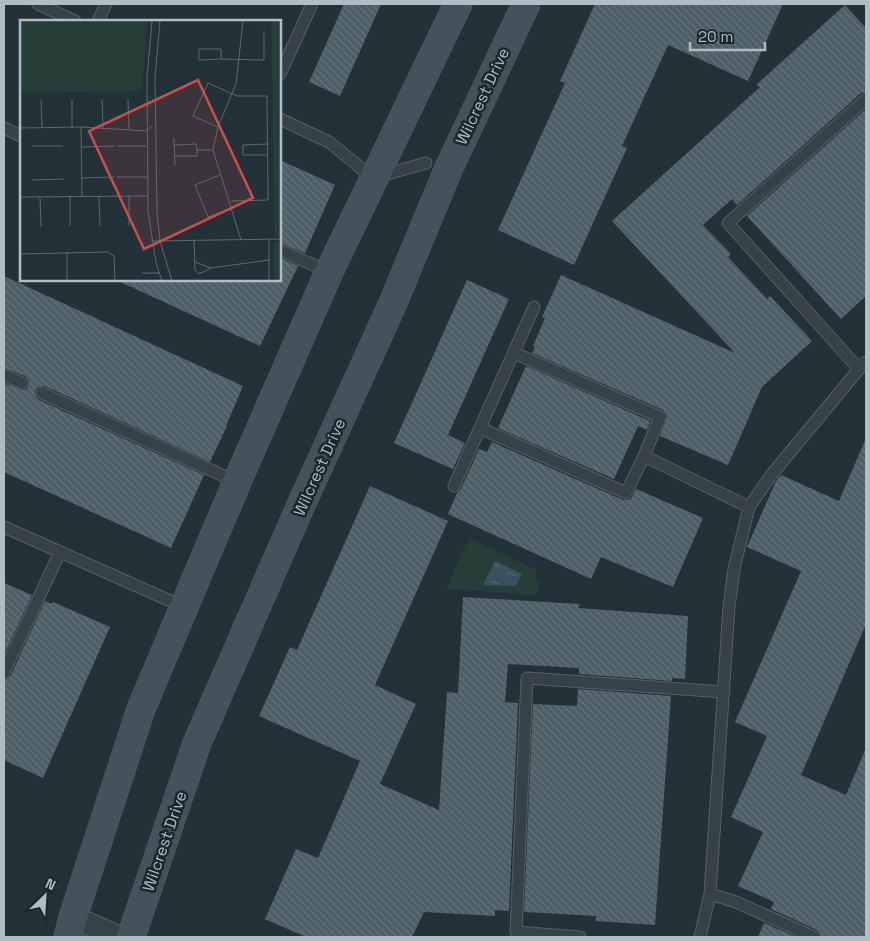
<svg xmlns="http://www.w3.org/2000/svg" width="870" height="941" font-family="'Space Grotesk',sans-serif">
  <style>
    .garden { fill: #273d38 }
    .water { fill: url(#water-ripples) }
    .building { fill: url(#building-back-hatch) }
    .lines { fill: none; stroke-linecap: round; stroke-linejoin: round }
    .lane-casing { stroke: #546066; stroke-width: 13 }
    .street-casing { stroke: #546066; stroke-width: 24 }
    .secondary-casing { stroke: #546066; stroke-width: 29 }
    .lane { stroke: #364248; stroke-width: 11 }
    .street { stroke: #364248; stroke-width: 22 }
    .secondary { stroke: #44525b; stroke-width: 28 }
    .labels { text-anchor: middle; stroke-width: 5; stroke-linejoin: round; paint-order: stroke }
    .street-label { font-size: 16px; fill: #b1bdc4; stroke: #1b272d }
    .inset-road { fill: none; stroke: #5c6970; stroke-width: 1 }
    .view { fill: #cd4d4f; fill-opacity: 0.15; stroke: #cd4d4f; stroke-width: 2.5 }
    .inset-edge { fill: none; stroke: #b1bdc4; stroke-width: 2.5 }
  </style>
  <defs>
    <pattern id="water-ripples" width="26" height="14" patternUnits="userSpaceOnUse" patternTransform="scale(1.25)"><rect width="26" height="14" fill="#37515d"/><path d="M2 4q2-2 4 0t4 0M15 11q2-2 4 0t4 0" fill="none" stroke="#526873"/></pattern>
    <pattern id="building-back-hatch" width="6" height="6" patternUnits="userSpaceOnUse" patternTransform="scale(1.25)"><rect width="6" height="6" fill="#4e5e66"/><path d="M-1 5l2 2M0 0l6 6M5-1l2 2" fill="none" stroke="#65737a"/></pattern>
  </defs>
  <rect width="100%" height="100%" fill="#233138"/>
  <!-- garden -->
  <path class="garden" d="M469,538L536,570L537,580L541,581L535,595L446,589Z"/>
  <!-- water -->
  <path class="water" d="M495,561L522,574L516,586L483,585Z"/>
  <!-- building -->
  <path class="building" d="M344,4H381L340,96L309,82Z
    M595,4H783L748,81L668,45L622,146L627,148L574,265L498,230L565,83L560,81Z
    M845,5L866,28V92L861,93L737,205L732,199L703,225L731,254L728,257L767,299L770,296L812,341L762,387L728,465L660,436L667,417L666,413L663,410L532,353L535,347L533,346L545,318L542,317L561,275L735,353L612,221L760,87L756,85Z
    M866,109V296L841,319L747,216Z
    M280,160L335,185L305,253L280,243Z
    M280,258L298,266L260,346L116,280H280Z
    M4,276L243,386L226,426H227L210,462L45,386L38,387L35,390L36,397L39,400L204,475L171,548L4,472V383L22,390L27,389L29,383L28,379L25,376L4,368Z
    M467,280L509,299L448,435L465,443L453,469L394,443Z
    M526,366L650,421L647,430L638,426L614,479L498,428Z
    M866,438V624L801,775L846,795L866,748V937H821L820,933L817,930L771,909L774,902L738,886L763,832L731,817L767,736L735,722L801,571L747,547L776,481L781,475L839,501Z
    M492,442L623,500H627L631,499L636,489L703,518L673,587L601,557L591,579L448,514L457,493L461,489L479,449L487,452Z
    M370,486L448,521L375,685L416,704L380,784L439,810L447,692L458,693L463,597L580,604L578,608L688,616L685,679L672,678V681L579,674V668L508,664L505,702L518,703L509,911L495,910V916L424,912L412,937H306L265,919L296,849L318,858L360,761L259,716L290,647L297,650Z
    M4,583L32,595L4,655Z
    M45,601L52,604L53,602L110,627L43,778L4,760V679L8,678L11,675Z
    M578,689L671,696L655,925L596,921V916L524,912L533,704L577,706Z
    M764,923L796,937H758Z"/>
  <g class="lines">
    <!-- lane casing -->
    <g class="lane-casing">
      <path id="lane" d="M38,4L75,21
        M98,21L106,4
        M280,74L312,4
        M280,119L329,142L373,178L426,163
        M4,128L21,136
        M280,250L329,272
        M859,369L728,223L866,99
        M4,375L22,383
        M42,393L237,482
        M480,428L626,493L644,456L660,417L514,353
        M644,456L749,507
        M454,486L534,307
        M4,527L184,607
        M4,672L60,552
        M710,894L736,902L814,937
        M580,937L516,932L527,678L724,692
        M700,937L710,894L729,607L734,569L749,507L772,474L859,369L866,362"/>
    </g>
    <!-- street casing -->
    <g class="street-casing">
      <path id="street" d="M73,917L118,937"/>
    </g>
    <!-- secondary casing -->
    <g class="secondary-casing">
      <path id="secondary" d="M68,937L73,917L141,709L184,607L237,482L329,272L458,4
        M131,937L197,743L301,505L393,303L448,170L526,4"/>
    </g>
    <!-- lane -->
    <use href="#lane" class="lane"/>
    <!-- street -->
    <use href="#street" class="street"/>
    <!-- secondary -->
    <use href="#secondary" class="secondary"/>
  </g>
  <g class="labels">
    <!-- street labels -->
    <g class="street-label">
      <text transform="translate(482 96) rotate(-65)" y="6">Wilcrest Drive</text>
      <text transform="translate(319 467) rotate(-66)" y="6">Wilcrest Drive</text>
      <text transform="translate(164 841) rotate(-71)" y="6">Wilcrest Drive</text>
    </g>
  </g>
  <!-- overview -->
  <g transform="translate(20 20)">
    <rect width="261" height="261" fill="#233138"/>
    <path d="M0,1H127L122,71L0,73ZM251,1H262L261,217H255ZM261,221V261H254V222Z" fill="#273d38"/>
    <path d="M0,1H18L19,6L1,10Z" fill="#273d38"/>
    <path class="inset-road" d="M132,1L127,57L128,191L136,243L142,261M140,1L135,57L137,192L140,221L152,261M201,39L179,40V29H201V39L244,40V11M82,79L83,109M108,79L109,109M21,80L22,107M52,107V80M61,107L62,177M198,107L173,96L188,63L217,76H247L248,180L211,181M0,108L61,107L126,111L132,106M154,118L155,145M248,124L223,125V135H248M154,125L176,124L177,130V136H154M12,126H43M97,126H126M61,127L94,126M177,130H193M200,155L175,165L188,197L212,189M97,157H127M61,158L94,157M12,160L44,159M0,177L128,176M50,177V206M79,177L80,206M20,178L21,207M109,205V176M249,219V261M221,220L193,130L198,107L216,64L223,1M132,221L262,219M174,221L175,250L179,254L191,248L249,240M0,234L88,232L94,236L95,261M175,242L191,248M122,253H139M47,261V232"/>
    <path class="view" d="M178,60L233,178L124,229L69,111Z"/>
    <rect width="261" height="261" class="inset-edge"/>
  </g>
  <!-- border -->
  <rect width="870" height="941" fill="none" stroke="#b1bdc4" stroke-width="10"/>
  <!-- north arrow -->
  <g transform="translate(45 896) rotate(25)" stroke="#1b272d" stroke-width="4" paint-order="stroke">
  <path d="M0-4L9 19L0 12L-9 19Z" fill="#b1bdc4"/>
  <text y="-8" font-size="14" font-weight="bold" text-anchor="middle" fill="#b1bdc4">N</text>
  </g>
  <!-- scale -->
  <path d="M690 42v8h75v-8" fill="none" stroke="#b1bdc4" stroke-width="2.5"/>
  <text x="698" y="42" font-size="15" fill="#b1bdc4" stroke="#1b272d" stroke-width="4" paint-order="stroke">20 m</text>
</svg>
